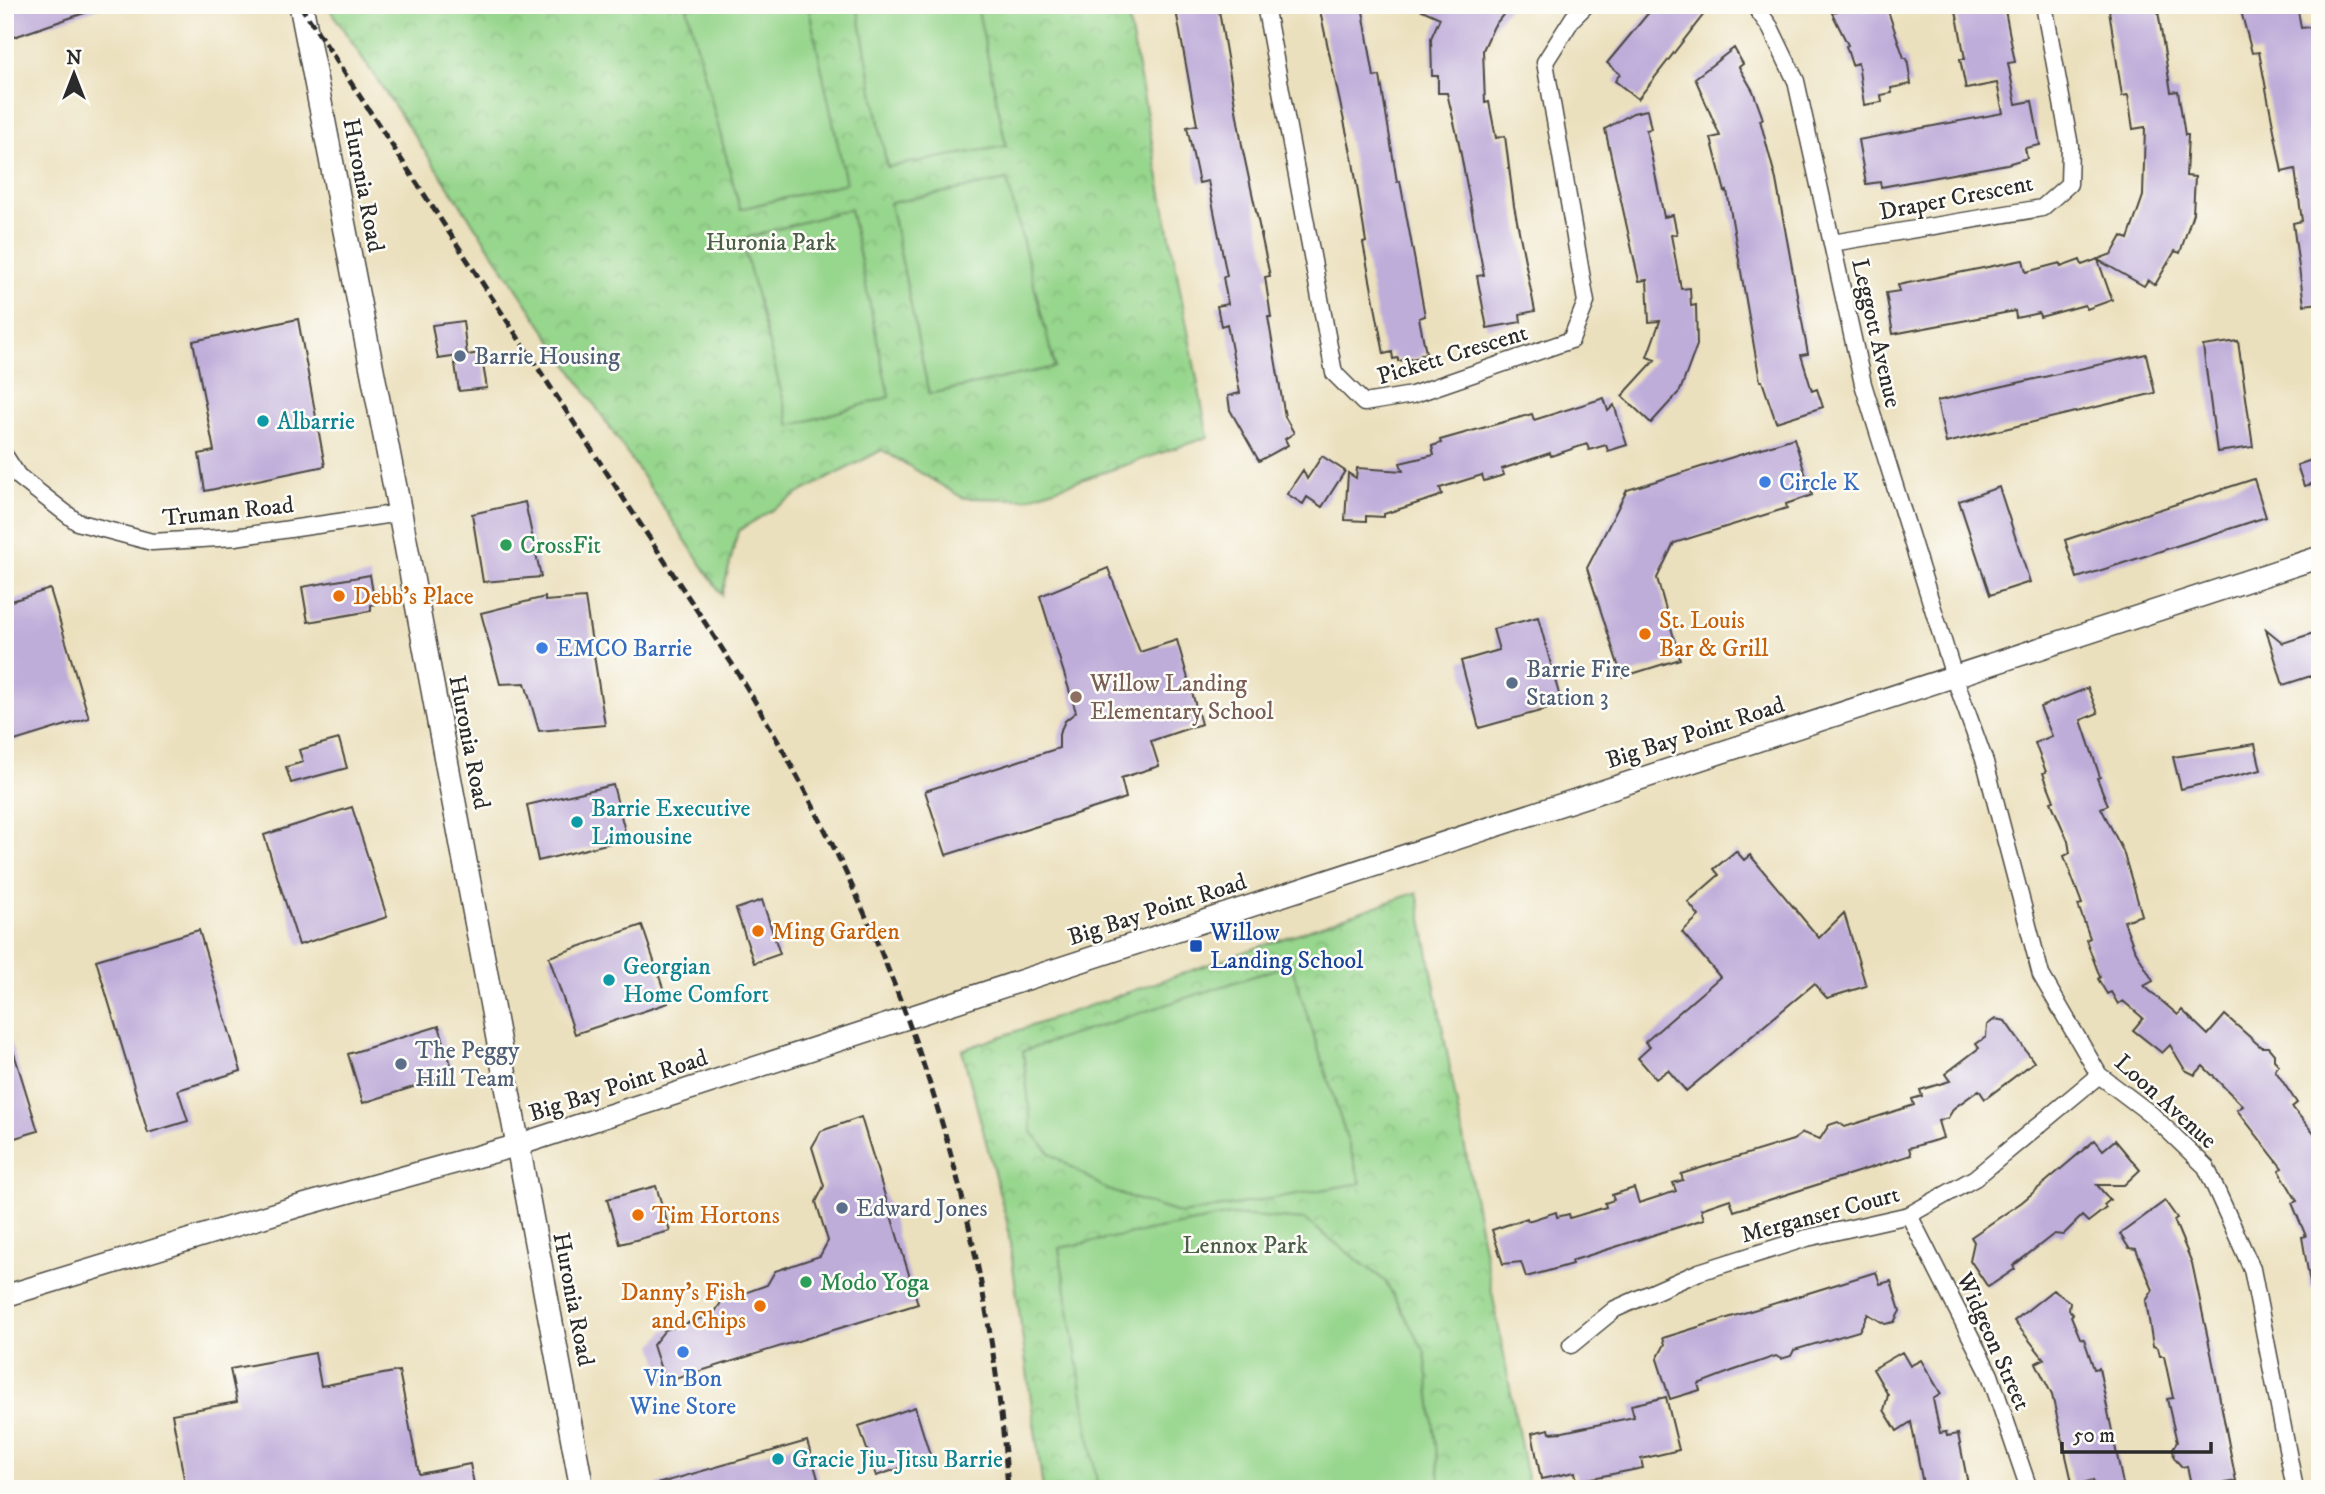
<svg xmlns="http://www.w3.org/2000/svg" width="2325" height="1494" font-family="'IM FELL DW Pica',serif">
  <style>
    .park { fill: url(#park-crowns); stroke: #61805c; stroke-width: 2 }
    .pitch { fill: #97d68d; stroke: #61805c; stroke-width: 2 }
    .building { fill: #beacd9 }
    .lines { fill: none; stroke-linecap: round; stroke-linejoin: round }
    .minor-casing { stroke: #484641; stroke-width: 19 }
    .tertiary-casing { stroke: #484641; stroke-width: 24 }
    .secondary-casing { stroke: #484641; stroke-width: 26 }
    .minor { stroke: #fff; stroke-width: 16 }
    .tertiary { stroke: #fff; stroke-width: 21 }
    .secondary { stroke: #fff; stroke-width: 23 }
    .rail { stroke: #2b2b2b; stroke-width: 5; stroke-dasharray: 10 5; stroke-linecap: butt }
    .service-dot { fill: #5c6f8a; stroke: #fdfcf7; stroke-width: 2.5 }
    .culture-dot { fill: #0f9aa8; stroke: #fdfcf7; stroke-width: 2.5 }
    .shop-dot { fill: #3f7fe0; stroke: #fdfcf7; stroke-width: 2.5 }
    .leisure-dot { fill: #2e9e5b; stroke: #fdfcf7; stroke-width: 2.5 }
    .food-dot { fill: #e8710a; stroke: #fdfcf7; stroke-width: 2.5 }
    .education-dot { fill: #8d6e63; stroke: #fdfcf7; stroke-width: 2.5 }
    .transit-dot { fill: #1a4fb4; stroke: #fdfcf7; stroke-width: 2.5 }
    .labels { text-anchor: middle; stroke-width: 5; stroke-linejoin: round; paint-order: stroke }
    .street-label { font-size: 24px; fill: #2b2b2b; stroke: #fdfcf7 }
    .park-label { font-size: 24px; fill: #4b5e48; stroke: #fdfcf7 }
    .service-label { font-size: 24px; fill: #4e5e75; stroke: #fdfcf7; text-anchor: start }
    .culture-label { font-size: 24px; fill: #0d838f; stroke: #fdfcf7; text-anchor: start }
    .shop-label { font-size: 24px; fill: #366cbe; stroke: #fdfcf7; text-anchor: start }
    .leisure-label { font-size: 24px; fill: #27864d; stroke: #fdfcf7; text-anchor: start }
    .food-label { font-size: 24px; fill: #c56008; stroke: #fdfcf7; text-anchor: start }
    .education-label { font-size: 24px; fill: #785e54; stroke: #fdfcf7; text-anchor: start }
    .transit-label { font-size: 24px; fill: #164399; stroke: #fdfcf7; text-anchor: start }
  </style>
  <defs>
    <pattern id="park-crowns" width="20" height="18" patternUnits="userSpaceOnUse" patternTransform="scale(1.75)"><rect width="20" height="18" fill="#97d68d"/><path d="M2 6a3 3 0 1 1 6 0M12 15a3 3 0 1 1 6 0" fill="none" stroke="#82b87a"/></pattern>
  </defs>
  <rect width="100%" height="100%" fill="#fdfcf7"/>
  <filter id="ink" filterUnits="userSpaceOnUse"><feTurbulence type="fractalNoise" baseFrequency=".0143" numOctaves="2"/><feDisplacementMap in="SourceGraphic" scale="14" xChannelSelector="R" yChannelSelector="G"/><feConvolveMatrix kernelMatrix="1 2 1 2 8 2 1 2 1" color-interpolation-filters="sRGB"/></filter>
  <filter id="wash" filterUnits="userSpaceOnUse"><feTurbulence type="fractalNoise" baseFrequency=".00686" numOctaves="4" result="noise"/><feDisplacementMap in="SourceGraphic" scale="28" xChannelSelector="R" yChannelSelector="G"/><feGaussianBlur stdDeviation="1.57" result="paint"/><feColorMatrix in="noise" values="0 0 0 0 0 0 0 0 0 0 0 0 0 0 0 0 0 1.4 0 .05"/><feComposite in="paint" operator="in"/></filter>
  <g filter="url(#wash)">
    <rect width="100%" height="100%" fill="#ebe0bd"/>
    <!-- park -->
    <path class="park" d="M327,5H1126L1208,437L1025,499L963,498L882,450L803,491L738,531L722,595Z
      M1417,892L1529,1489H1043L1007,1222L962,1050Z"/>
    <!-- pitch -->
    <path class="pitch" d="M699,5H808L846,183L740,209L687,8Z
      M857,5H977L1006,146L887,167Z
      M1007,180L1055,367L929,394L890,203Z
      M850,209L889,397L790,426L742,239Z
      M1291,964L1361,1183L1181,1214L1108,1190L1051,1154L1032,1132L1023,1051Z
      M1231,1215L1305,1220L1385,1281L1425,1352L1441,1489H1098L1059,1248Z"/>
    <g id="blocks">
      <!-- building -->
      <path class="building" d="M5,5H98L99,8L5,40Z
        M1175,5H1218L1243,151L1270,276L1265,277L1271,317H1268L1285,417L1294,433L1285,439L1288,445L1259,461L1230,410L1228,396L1240,393L1227,324L1221,326L1217,306L1228,304L1223,277L1227,276L1208,181L1199,183L1187,127L1197,125Z
        M1333,5H1362L1374,77L1380,76L1397,182L1400,181L1425,316L1419,318L1426,353L1421,354L1422,357L1398,361V358L1393,359L1392,352L1384,354L1363,243L1366,242L1353,162L1320,11Z
        M1411,5H1511L1494,26L1483,50L1485,103L1489,102L1496,138L1505,136L1514,206L1535,311L1520,314L1521,322L1487,328L1477,276L1484,275L1458,139L1447,93H1438V76H1432L1431,38L1440,18Z
        M1655,5H1711L1638,99L1615,81L1620,74L1607,63Z
        M1834,5H1886L1904,58H1907L1911,84L1891,88L1892,93L1881,95L1882,102L1864,105L1858,63L1852,65L1846,46L1848,45L1832,13L1837,11Z
        M1955,5H2004L2015,62L2008,63L2016,104L2032,101L2040,145L2025,148L2027,158L2007,164L1881,187L1880,182L1866,184L1858,140L2003,113L1997,83L1966,89L1960,59H1965Z
        M2112,5H2157L2171,92L2178,91L2185,135H2188L2186,176L2195,177L2193,213L2180,253L2175,251L2155,285L2148,280L2144,286L2098,260L2112,300L2087,309L2085,305L2040,317L2039,313L2016,318L2015,311L1893,334L1886,293L1900,291L1898,285L2023,260L2026,272L2060,263L2061,267L2080,260L2082,265L2112,254L2122,236L2128,239L2143,196L2145,127L2133,129L2128,95L2122,96L2109,10L2113,9Z
        M2270,5H2297L2301,28L2310,27L2320,75V303L2304,305L2293,223L2302,221L2295,169L2282,172L2259,52L2252,53L2241,11Z
        M1734,48L1743,64L1739,67L1753,91L1763,119L1760,120L1776,180L1808,354L1801,355L1812,391L1817,389L1823,407L1776,422L1762,381H1760L1727,191L1725,192L1711,138L1720,136L1695,78Z
        M1647,110L1651,129L1646,130L1664,217L1673,215L1677,234L1671,235L1681,289L1690,288L1691,306L1696,305L1697,345L1680,391L1651,423L1622,396L1655,360L1647,357L1660,321L1649,322L1647,280L1639,281L1605,129L1633,113Z
        M298,319L325,466L205,491L199,454L214,451L193,341Z
        M463,321L467,355L481,353L487,388L459,391L454,357L459,356L438,359L432,325Z
        M2238,341L2253,447L2217,452L2203,346Z
        M2146,354L2155,393L1946,443L1937,401Z
        M1604,398L1608,411L1614,405L1627,445L1608,451L1606,445L1589,450L1587,444L1551,456L1550,453L1502,469L1504,475L1484,481L1482,475L1440,488L1442,494L1437,497L1384,514V517L1366,516V521L1345,520L1348,473L1356,478L1357,468L1403,471L1400,463L1434,455L1432,446L1441,443L1440,440L1532,414L1534,420Z
        M1794,438L1812,495L1786,504L1787,508L1674,543L1657,578L1680,659L1622,677L1587,568L1627,490Z
        M1322,456L1345,471L1322,507L1307,497L1303,504L1287,494L1303,470L1307,479Z
        M2320,457V482L2304,486L2297,465Z
        M2254,479L2266,517L2077,578L2065,540Z
        M1999,487L2030,582L1990,595L1959,501Z
        M525,502L541,577L483,582L472,514Z
        M1108,568L1140,652L1177,640L1201,724L1151,741L1159,766L1121,778L1126,798L946,855L925,791L1059,748V734L1065,721L1076,712L1040,596Z
        M370,575L375,604L371,605V611L308,622L302,587Z
        M50,589L89,718L5,744V603Z
        M545,597V601L585,598L605,725L539,731L525,683L500,684L481,613Z
        M1538,617L1562,705L1479,728L1461,661L1499,650L1493,629Z
        M2266,629L2283,643L2320,631V653L2316,654L2320,673L2283,685Z
        M2088,688L2098,713L2081,720L2100,777L2097,778L2108,805L2101,808L2123,851L2142,915L2124,921L2134,948L2153,981L2144,986L2178,1015L2182,1010L2208,1035L2225,1015L2261,1047H2268L2274,1054V1060L2279,1065L2275,1070L2297,1103L2292,1107L2320,1141V1288L2311,1289L2302,1237L2306,1236L2292,1203L2297,1201L2279,1170L2282,1168L2237,1110L2243,1106L2203,1066L2195,1075L2185,1070L2170,1045L2162,1053L2133,1030L2143,1018L2123,1001L2118,1004L2111,992L2107,994L2098,979L2100,977L2086,940L2090,938L2078,905L2082,904L2064,856L2070,853L2068,841L2051,802L2054,801L2043,773L2046,772L2035,743L2052,736L2040,707Z
        M339,739L347,768L291,783L286,767L303,762L299,750Z
        M2255,744L2261,770L2181,789L2173,757Z
        M613,785L627,839L538,861L527,805Z
        M352,807L387,917L299,945L264,835Z
        M1736,851L1744,860L1750,855L1819,938L1844,913L1866,986L1827,998L1814,984L1686,1091L1668,1070L1656,1079L1638,1058L1650,1047L1645,1042L1720,977L1682,932L1699,916L1688,902L1719,875L1714,869Z
        M762,900L780,954L754,963L736,909Z
        M642,925L668,1003L575,1034L549,957Z
        M199,930L241,1071L178,1090L188,1121L148,1133L96,960Z
        M1995,1019L2005,1021L2034,1062L1985,1099L1979,1090L1954,1108L1948,1118L1938,1121L1943,1138L1909,1148L1911,1155L1734,1211L1730,1199L1701,1209L1704,1219L1571,1261L1572,1264L1548,1271L1526,1277L1521,1262L1503,1264L1492,1230L1527,1218L1528,1221L1556,1212L1557,1217L1569,1214L1570,1218L1606,1207L1605,1203L1614,1200L1612,1195L1634,1188L1639,1203L1676,1191L1673,1183L1683,1180L1681,1174L1793,1140L1803,1133L1820,1139L1829,1125L1838,1122L1845,1127L1914,1105L1912,1099L1922,1096L1920,1090L1950,1081L1945,1074L1979,1048L1976,1044L1986,1037L1987,1025Z
        M439,1026L454,1074L363,1103L348,1054Z
        M9,1037L38,1131L5,1141V1038Z
        M861,1117L918,1304L665,1382L653,1345L665,1330L713,1315L722,1301L767,1285L775,1271L820,1256L828,1241L816,1202L824,1186L812,1147L821,1131Z
        M2095,1140L2103,1150L2115,1140L2140,1170L2124,1185H2097L2110,1200L2104,1205L2106,1208L2088,1222L2082,1216L2063,1235L2054,1234L2013,1266L2015,1269L1988,1287L1970,1260L1974,1242L1971,1237L2022,1202Z
        M656,1186L670,1231L620,1244L607,1199Z
        M2165,1201L2177,1218L2174,1220L2192,1263L2211,1353L2236,1481L2225,1483L2226,1489H2192L2187,1466L2182,1467L2174,1458L2173,1448L2177,1442L2167,1399L2173,1398L2164,1356H2160L2158,1348L2153,1346L2146,1301L2153,1290L2136,1249L2129,1248L2120,1234Z
        M1876,1272L1880,1284L1891,1281L1900,1311L1894,1322L1885,1324L1868,1314L1859,1331L1794,1350L1791,1356L1781,1359L1776,1356L1732,1371L1698,1384L1700,1390L1670,1399L1657,1359L1665,1344L1663,1338Z
        M2053,1290L2070,1302L2069,1310L2073,1314L2071,1316L2080,1338L2084,1339L2094,1369L2099,1368L2124,1489H2095L2093,1480L2073,1486L2052,1395L2036,1363L2044,1359L2014,1321Z
        M1902,1352L1910,1366L1921,1360L1941,1394L1933,1399L1940,1433L1946,1432L1947,1436L1958,1434L1969,1489H1924L1911,1422L1897,1431L1884,1410L1888,1395L1873,1369Z
        M315,1353L321,1386L399,1371L419,1474L470,1464L475,1489H186L172,1414L237,1402L230,1369Z
        M1666,1397L1679,1450L1641,1459L1643,1468L1577,1481L1575,1472L1541,1479L1532,1433L1549,1429L1550,1433L1563,1432L1634,1417L1631,1405Z
        M915,1407L931,1458L876,1476L859,1426Z
        M807,1441L821,1489H658L657,1484Z"/>
    </g>
  </g>
  <g filter="url(#ink)">
    <use href="#blocks" fill-opacity="0" stroke="#484641" stroke-width="2"/>
    <g class="lines">
      <!-- minor casing -->
      <g class="minor-casing">
        <path id="minor" d="M1265,5L1334,373L1364,403L1412,395L1571,340L1586,302L1545,62L1573,18L1586,5
          M1754,5L1770,27L1796,81L1863,384L1954,676L1985,762L2041,975L2099,1075L2152,1115L2206,1167L2252,1269L2295,1489
          M1832,243L2042,208L2069,184L2070,146L2044,5
          M5,456L18,476L77,522L152,542L235,537L400,513
          M1909,1215L1990,1375L2029,1489
          M1571,1345L1615,1309L1699,1272L1807,1238L1909,1215L1975,1178L2099,1075"/>
      </g>
      <!-- tertiary casing -->
      <g class="tertiary-casing">
        <path id="tertiary" d="M5,1296L296,1207L518,1145L2320,557"/>
      </g>
      <!-- secondary casing -->
      <g class="secondary-casing">
        <path id="secondary" d="M301,5L400,513L582,1489"/>
      </g>
      <!-- minor -->
      <use href="#minor" class="minor"/>
      <!-- tertiary -->
      <use href="#tertiary" class="tertiary"/>
      <!-- secondary -->
      <use href="#secondary" class="secondary"/>
      <!-- rail -->
      <path class="rail" d="M300,5L738,673C894,930 986,1187 1008,1489"/>
    </g>
  </g>
  <!-- markers -->
  <g class="service-dot">
    <circle cx="460" cy="356" r="7"/>
    <circle cx="1512" cy="683" r="7"/>
    <circle cx="401" cy="1064" r="7"/>
    <circle cx="842" cy="1208" r="7"/>
  </g>
  <g class="culture-dot">
    <circle cx="263" cy="421" r="7"/>
    <circle cx="577" cy="822" r="7"/>
    <circle cx="609" cy="980" r="7"/>
    <circle cx="778" cy="1459" r="7"/>
  </g>
  <g class="shop-dot">
    <circle cx="1765" cy="482" r="7"/>
    <circle cx="542" cy="648" r="7"/>
    <circle cx="683" cy="1352" r="7"/>
  </g>
  <g class="leisure-dot">
    <circle cx="506" cy="545" r="7"/>
    <circle cx="806" cy="1282" r="7"/>
  </g>
  <g class="food-dot">
    <circle cx="339" cy="596" r="7"/>
    <circle cx="1645" cy="634" r="7"/>
    <circle cx="758" cy="931" r="7"/>
    <circle cx="638" cy="1215" r="7"/>
    <circle cx="760" cy="1306" r="7"/>
  </g>
  <circle class="education-dot" cx="1076" cy="697" r="7"/>
  <rect class="transit-dot" x="1189" y="939" width="14" height="14" rx="3.5"/>
  <g class="labels">
    <!-- street labels -->
    <g class="street-label">
      <text transform="translate(364 185) rotate(79)" y="8">Huronia Road</text>
      <text transform="translate(1956 197) rotate(-11)" y="8">Draper Crescent</text>
      <text transform="translate(1877 333) rotate(77)" y="8">Leggott Avenue</text>
      <text transform="translate(1452 354) rotate(-17)" y="8">Pickett Crescent</text>
      <text transform="translate(228 511) rotate(-6)" y="8">Truman Road</text>
      <text transform="translate(1695 732) rotate(-18)" y="8">Big Bay Point Road</text>
      <text transform="translate(470 742) rotate(79)" y="8">Huronia Road</text>
      <text transform="translate(1157 909) rotate(-18)" y="8">Big Bay Point Road</text>
      <text transform="translate(618 1085) rotate(-18)" y="8">Big Bay Point Road</text>
      <text transform="translate(2166 1101) rotate(42)" y="8">Loon Avenue</text>
      <text transform="translate(1820 1214) rotate(-15)" y="8">Merganser Court</text>
      <text transform="translate(574 1299) rotate(79)" y="8">Huronia Road</text>
      <text transform="translate(1994 1341) rotate(66)" y="8">Widgeon Street</text>
    </g>
    <!-- park labels -->
    <g class="park-label">
      <text x="771" y="250">Huronia Park</text>
      <text x="1245" y="1253">Lennox Park</text>
    </g>
    <!-- service labels -->
    <g class="service-label">
      <text x="474" y="364">Barrie Housing</text>
      <text x="1526" y="677">Barrie Fire<tspan x="1526" dy="28">Station 3</tspan></text>
      <text x="415" y="1058">The Peggy<tspan x="415" dy="28">Hill Team</tspan></text>
      <text x="856" y="1216">Edward Jones</text>
    </g>
    <!-- culture labels -->
    <g class="culture-label">
      <text x="277" y="429">Albarrie</text>
      <text x="591" y="816">Barrie Executive<tspan x="591" dy="28">Limousine</tspan></text>
      <text x="623" y="974">Georgian<tspan x="623" dy="28">Home Comfort</tspan></text>
      <text x="792" y="1467">Gracie Jiu-Jitsu Barrie</text>
    </g>
    <!-- shop labels -->
    <g class="shop-label">
      <text x="1779" y="490">Circle K</text>
      <text x="556" y="656">EMCO Barrie</text>
      <text x="683" y="1386" text-anchor="middle">Vin Bon<tspan x="683" dy="28">Wine Store</tspan></text>
    </g>
    <!-- leisure labels -->
    <g class="leisure-label">
      <text x="520" y="553">CrossFit</text>
      <text x="820" y="1290">Modo Yoga</text>
    </g>
    <!-- food labels -->
    <g class="food-label">
      <text x="353" y="604">Debb's Place</text>
      <text x="1659" y="628">St. Louis<tspan x="1659" dy="28">Bar &amp; Grill</tspan></text>
      <text x="772" y="939">Ming Garden</text>
      <text x="652" y="1223">Tim Hortons</text>
      <text x="746" y="1300" text-anchor="end">Danny's Fish<tspan x="746" dy="28">and Chips</tspan></text>
    </g>
    <!-- education labels -->
    <g class="education-label">
      <text x="1090" y="691">Willow Landing<tspan x="1090" dy="28">Elementary School</tspan></text>
    </g>
    <!-- transit labels -->
    <g class="transit-label">
      <text x="1210" y="940">Willow<tspan x="1210" dy="28">Landing School</tspan></text>
    </g>
  </g>
  <!-- margin -->
  <rect width="2325" height="1494" fill="none" stroke="#fdfcf7" stroke-width="28"/>
  <!-- north arrow -->
  <g transform="translate(74 74)" stroke="#fdfcf7" stroke-width="5" paint-order="stroke">
  <path d="M0-5L12 26L0 18L-12 26Z" fill="#2b2b2b"/>
  <text y="-10" font-size="19" font-weight="bold" text-anchor="middle" fill="#2b2b2b">N</text>
  </g>
  <!-- scale -->
  <path d="M2062 1442v10h149v-10" fill="none" stroke="#2b2b2b" stroke-width="3.5"/>
  <text x="2073" y="1442" font-size="21" fill="#2b2b2b" stroke="#fdfcf7" stroke-width="5" paint-order="stroke">50 m</text>
</svg>
